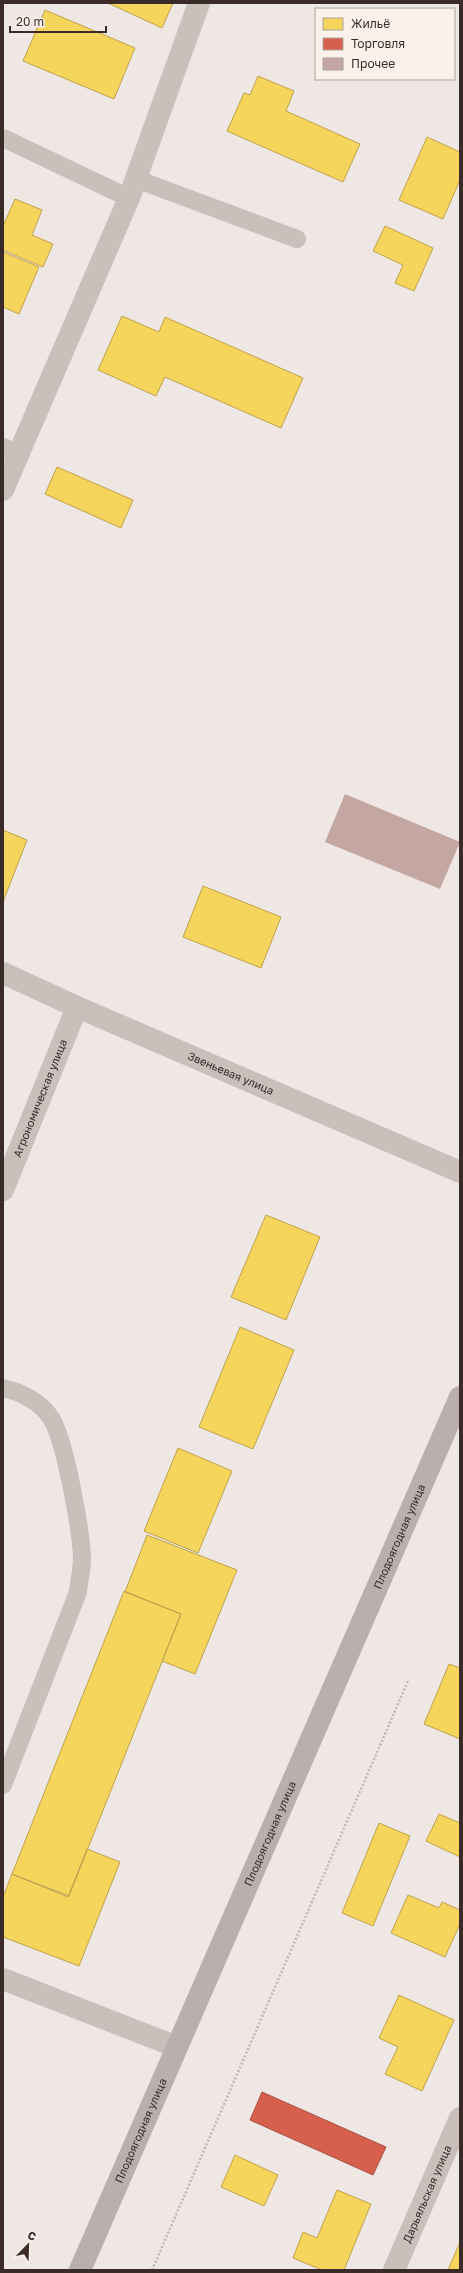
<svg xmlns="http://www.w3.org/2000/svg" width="463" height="2273" font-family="'Golos Text',sans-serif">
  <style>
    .homes { fill: #f6d55c; stroke: #bea24d }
    .shops { fill: #d6604d; stroke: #a75042 }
    .building { fill: #c4a7a3 }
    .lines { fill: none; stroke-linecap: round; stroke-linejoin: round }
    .path { stroke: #c1b8b4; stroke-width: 2.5; stroke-dasharray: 2 2; stroke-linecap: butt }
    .lane { stroke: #c9bfbb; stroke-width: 18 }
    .street { stroke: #c9bfbb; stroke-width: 22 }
    .secondary { stroke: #b9afac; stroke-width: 22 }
    .labels { text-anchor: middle; stroke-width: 4; stroke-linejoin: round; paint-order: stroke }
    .street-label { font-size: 11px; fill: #3a2b29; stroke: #fbf1eb }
  </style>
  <rect width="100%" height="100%" fill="#efe7e3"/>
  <!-- homes -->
  <path class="homes" d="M108,3H173L162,28Z
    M45,10L135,48L114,99L23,61Z
    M258,76L294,91L286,111L360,144L343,182L227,131L244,93L250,95Z
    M427,137L460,152V180L443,219L399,200Z
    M15,199L42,210L32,235L53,244L43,267L3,250V226Z
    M385,226L433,248L414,291L395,283L403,265L373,251Z
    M3,252L39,267L19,314L3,307Z
    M122,316L159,332L165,317L303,378L281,428L165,377L156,396L98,370Z
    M57,467L133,500L121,528L45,494Z
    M3,830L27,840L3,902Z
    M203,886L281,917L261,968L183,937Z
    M266,1215L320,1237L286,1320L231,1297Z
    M240,1327L294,1350L253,1449L199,1427Z
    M178,1448L232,1471L198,1553L144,1531Z
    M147,1535L237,1570L195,1674L162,1661L181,1614L125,1592Z
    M124,1591L181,1614L69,1896L12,1874Z
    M449,1664L460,1668V1739L424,1724Z
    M439,1814L460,1823V1857L426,1841Z
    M379,1823L410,1836L373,1926L342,1913Z
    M87,1849L120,1862L79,1966L3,1937V1897L12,1874L68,1897Z
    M408,1895L439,1908L442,1902L460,1910V1924L445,1957L391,1933Z
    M399,1995L454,2020L422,2091L385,2074L398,2047L379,2038Z
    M235,2155L278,2175L264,2206L221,2187Z
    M337,2190L371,2204L344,2270H322L293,2258L303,2232L317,2238Z
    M460,2242V2270H448Z"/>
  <!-- shops -->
  <path class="shops" d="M262,2092L386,2147L373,2175L250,2120Z"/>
  <!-- building -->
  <path class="building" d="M345,794L460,842L440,889L325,842Z"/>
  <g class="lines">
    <!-- path -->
    <path class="path" d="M152,2270L408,1681"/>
    <!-- lane -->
    <path class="lane" d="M3,138L129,198
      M136,179L297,239
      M3,447L18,454
      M3,1388C21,1392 41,1402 51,1418C65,1439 81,1531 82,1558C82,1569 79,1581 78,1592L3,1785"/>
    <!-- street -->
    <g class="street">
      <path d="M3,490L129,198L199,3"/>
      <path id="s1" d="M3,973L77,1007L460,1172"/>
      <path id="s2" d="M3,1190L77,1007"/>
      <path d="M3,1979L177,2047"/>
      <path id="s3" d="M394,2270L460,2118"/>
    </g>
    <!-- secondary -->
    <path class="secondary" id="s4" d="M80,2270L460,1397"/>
  </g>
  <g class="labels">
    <!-- street labels -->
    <g class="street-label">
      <text dy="4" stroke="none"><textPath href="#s1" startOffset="249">Звеньевая улица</textPath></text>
      <text dy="4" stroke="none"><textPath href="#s2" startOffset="99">Агрономическая улица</textPath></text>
      <text dy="4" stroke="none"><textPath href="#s4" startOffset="800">Плодоягодная улица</textPath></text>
      <text dy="4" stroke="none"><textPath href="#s4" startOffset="476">Плодоягодная улица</textPath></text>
      <text dy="4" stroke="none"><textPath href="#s4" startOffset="152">Плодоягодная улица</textPath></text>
      <text dy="4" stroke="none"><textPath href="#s3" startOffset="83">Дарьяльская улица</textPath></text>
    </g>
  </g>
  <!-- border -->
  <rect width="463" height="2273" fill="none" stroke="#3a2b29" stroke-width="8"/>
  <!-- legend -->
  <rect x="315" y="8" width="140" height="72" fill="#fbf1eb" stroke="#aea29d"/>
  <rect x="323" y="18" width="20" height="12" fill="#f6d55c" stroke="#aea29d"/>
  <text x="351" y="28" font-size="12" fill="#3a2b29">Жильё</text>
  <rect x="323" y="38" width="20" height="12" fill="#d6604d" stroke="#aea29d"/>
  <text x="351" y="48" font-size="12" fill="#3a2b29">Торговля</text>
  <rect x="323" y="58" width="20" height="12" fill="#c4a7a3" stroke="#aea29d"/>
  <text x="351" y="68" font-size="12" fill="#3a2b29">Прочее</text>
  <!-- north arrow -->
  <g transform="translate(28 2245) rotate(23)" stroke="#fbf1eb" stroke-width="3" paint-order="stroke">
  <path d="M0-3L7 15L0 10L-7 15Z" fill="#3a2b29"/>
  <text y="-6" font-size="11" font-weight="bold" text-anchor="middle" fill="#3a2b29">С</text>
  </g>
  <!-- scale -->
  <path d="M10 26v6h96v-6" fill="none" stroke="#3a2b29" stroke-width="2"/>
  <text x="16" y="26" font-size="12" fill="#3a2b29" stroke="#fbf1eb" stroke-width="3" paint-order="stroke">20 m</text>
</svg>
